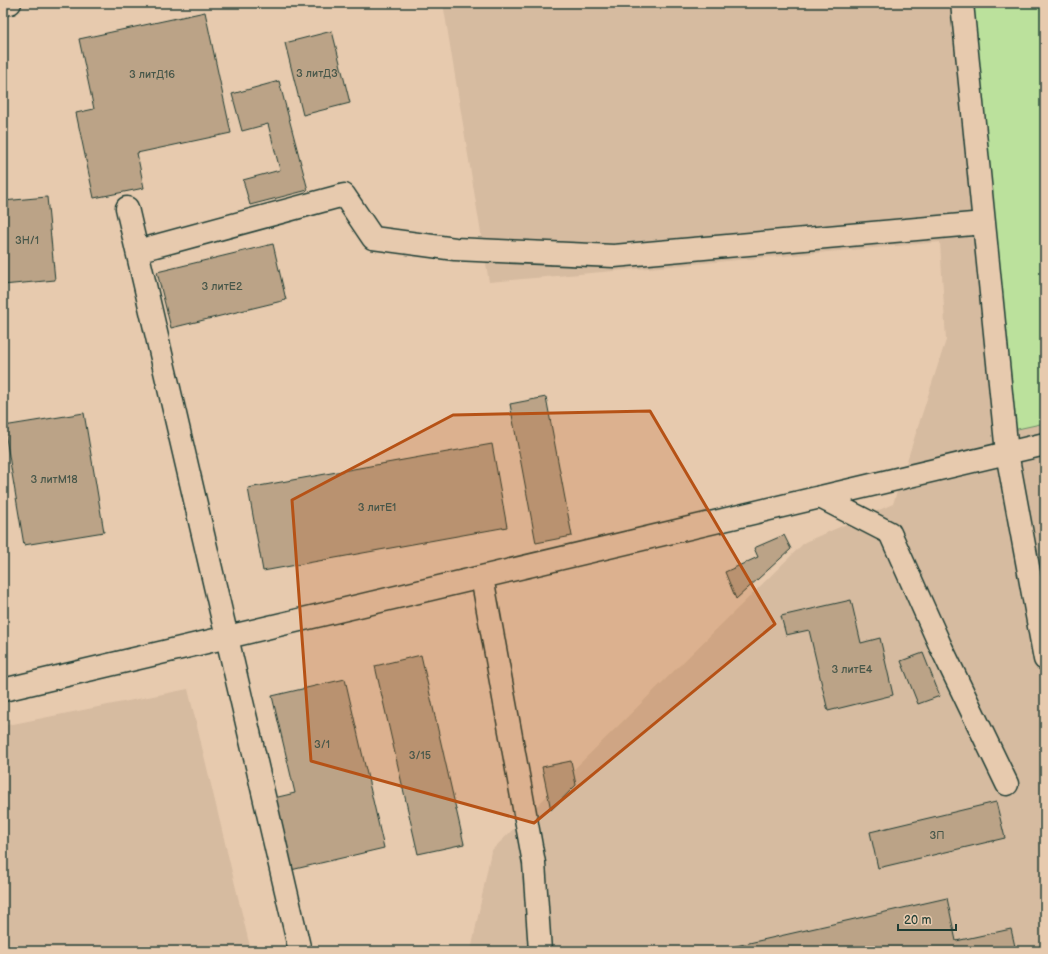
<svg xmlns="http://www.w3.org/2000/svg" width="1048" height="954" font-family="'Balsamiq Sans',sans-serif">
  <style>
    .built { fill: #d6bba0 }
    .green { fill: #bbe19c; stroke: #6d8f68 }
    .building { fill: #bba387; stroke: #1f3d34 }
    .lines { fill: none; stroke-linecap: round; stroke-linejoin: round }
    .minor-casing { stroke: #1f3d34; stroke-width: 25 }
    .minor { stroke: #e7caae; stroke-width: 22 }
    .marked { fill: #b65216; fill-opacity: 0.2; stroke: #b65216; stroke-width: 3; stroke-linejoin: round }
    .labels { text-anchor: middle; stroke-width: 4; stroke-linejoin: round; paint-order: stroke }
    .number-label { font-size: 11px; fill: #465649 }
  </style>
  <rect width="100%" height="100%" fill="#e7caae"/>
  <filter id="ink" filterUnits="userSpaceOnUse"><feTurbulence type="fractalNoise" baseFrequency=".025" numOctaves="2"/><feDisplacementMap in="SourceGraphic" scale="8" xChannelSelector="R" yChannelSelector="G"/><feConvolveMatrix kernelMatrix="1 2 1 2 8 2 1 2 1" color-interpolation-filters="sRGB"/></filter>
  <g filter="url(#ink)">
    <!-- built -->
    <path class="built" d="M443,3H1045V951H471L491,851L805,542L893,504L946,340L940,242L489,282Z
      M188,689L251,951H3V726Z"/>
    <!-- green -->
    <path class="green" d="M973,3H1045V423L1013,430Z"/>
    <!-- building -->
    <path class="building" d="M205,12L231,133L137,153L144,188L94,198L76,113L94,109L79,39Z
      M332,31L350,103L303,115L285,43Z
      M279,81L308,190L250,205L243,180L280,170L268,124L242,131L232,94Z
      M47,197L55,280L3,285V201Z
      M273,244L286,300L171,328L157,272Z
      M546,397L572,536L536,543L510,404Z
      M84,413L104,532L24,545L4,426Z
      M492,444L507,527L263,571L248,488Z
      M784,535L791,549L736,599L725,572L758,557L754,548Z
      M851,600L861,643L880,638L893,695L828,711L809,630L786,635L781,616Z
      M923,653L940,696L918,704L901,661Z
      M421,655L464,844L418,854L375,666Z
      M345,679L384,848L291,870L274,798L295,793L272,696Z
      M571,761L576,785L551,810L542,767Z
      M996,802L1005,838L878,868L870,832Z
      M947,898L956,941L1011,929L1016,951H714Z"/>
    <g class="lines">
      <!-- minor casing -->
      <g class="minor-casing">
        <path id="minor" d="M962,3L1007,453L1045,659
          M3,4L10,3
          M127,208L300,951
          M137,251L344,195L373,238L455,249L614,256L984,223
          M820,497L890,533L940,645L1007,784
          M482,577L534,863L540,951
          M3,690L1045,444"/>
      </g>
      <!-- minor -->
      <use href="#minor" class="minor"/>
    </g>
  </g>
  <!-- marked area -->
  <path class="marked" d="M650,411L775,624L534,823L311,761L292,500L453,415Z"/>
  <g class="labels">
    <!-- number labels -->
    <g class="number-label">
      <text x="317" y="77">3 литД3</text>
      <text x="152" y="78">3 литД16</text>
      <text x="27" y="244">3Н/1</text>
      <text x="222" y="290">3 литЕ2</text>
      <text x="54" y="483">3 литМ18</text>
      <text x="377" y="511">3 литЕ1</text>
      <text x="852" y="673">3 литЕ4</text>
      <text x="322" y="748">3/1</text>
      <text x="420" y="759">3/15</text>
      <text x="937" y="839">3П</text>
    </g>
  </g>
  <!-- margin -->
  <rect width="1048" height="954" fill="none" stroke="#e7caae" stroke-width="16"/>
  <rect x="8" y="8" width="1032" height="938" fill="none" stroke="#1f3d34" stroke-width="1.5" filter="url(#ink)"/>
  <!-- scale -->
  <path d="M898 924v6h58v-6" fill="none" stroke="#1f3d34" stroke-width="2"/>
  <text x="904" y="924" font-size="12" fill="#1f3d34" stroke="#e7caae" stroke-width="3" paint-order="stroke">20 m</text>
</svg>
